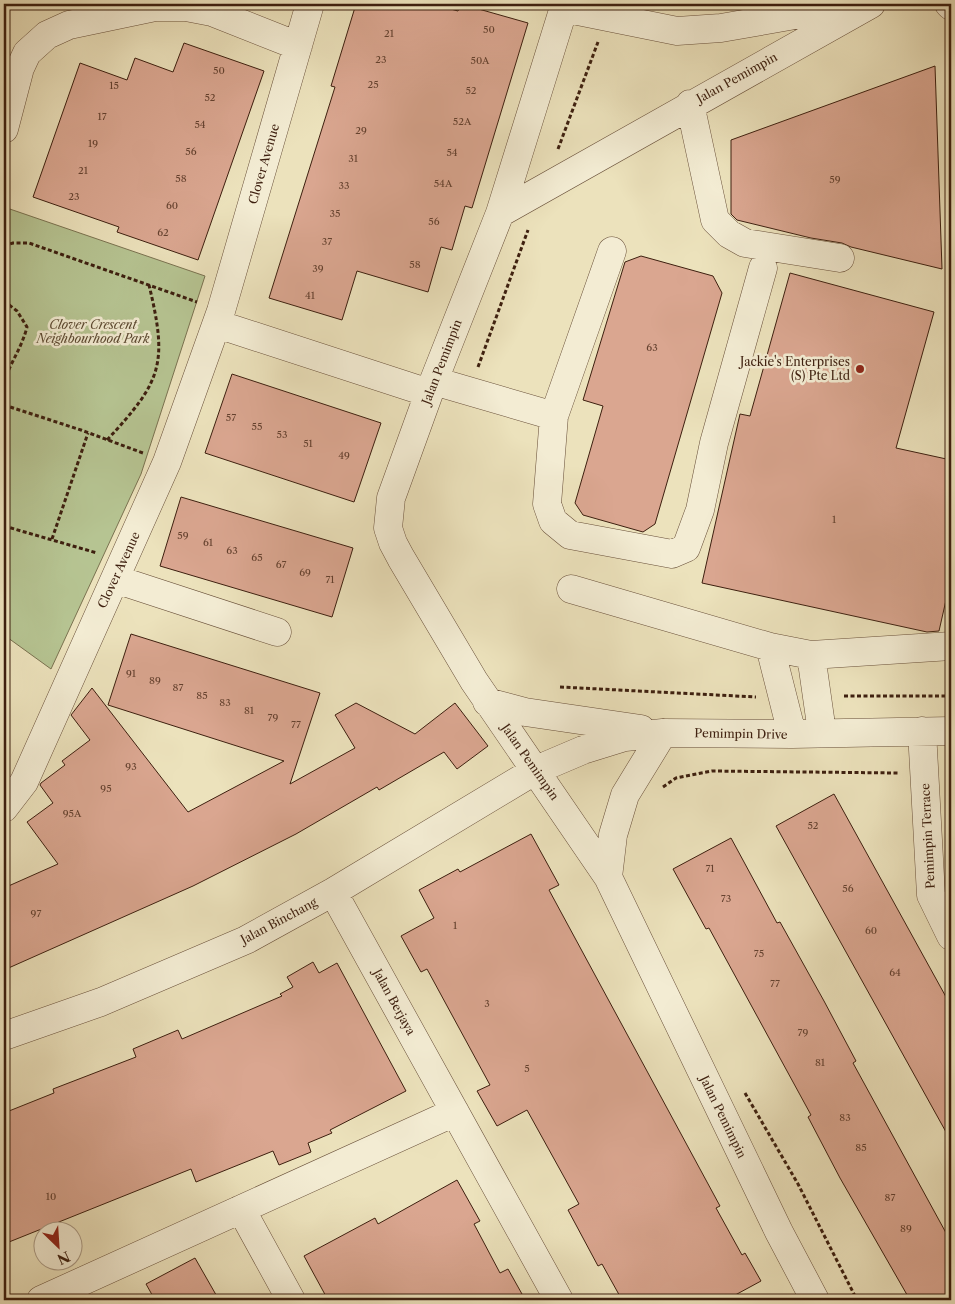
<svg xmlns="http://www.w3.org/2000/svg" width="955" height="1304" font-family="'Libre Caslon Text',serif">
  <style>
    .green { fill: #b6c492; stroke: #7a7250 }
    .building { fill: #daa690; stroke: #3d1f0f }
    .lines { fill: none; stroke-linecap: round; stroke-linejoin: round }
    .minor-casing { stroke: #69503a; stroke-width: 29 }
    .path { stroke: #3d1f0f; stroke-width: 3; stroke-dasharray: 4 2.5; stroke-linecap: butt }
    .minor { stroke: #f3ecd3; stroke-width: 28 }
    .poi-dot { fill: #8f2418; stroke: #f3ecd3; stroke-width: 2 }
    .labels { text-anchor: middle; stroke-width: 5; stroke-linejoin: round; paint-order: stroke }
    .number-label { font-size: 10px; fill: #64412f }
    .street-label { font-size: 12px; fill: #3d1f0f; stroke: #f3ecd3 }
    .park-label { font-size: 12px; font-style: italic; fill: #5b4830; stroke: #f3ecd3 }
    .poi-label { font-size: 12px; fill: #3d1f0f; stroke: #f3ecd3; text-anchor: end }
  </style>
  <rect width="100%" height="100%" fill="#ece2bc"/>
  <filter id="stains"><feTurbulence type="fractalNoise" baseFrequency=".004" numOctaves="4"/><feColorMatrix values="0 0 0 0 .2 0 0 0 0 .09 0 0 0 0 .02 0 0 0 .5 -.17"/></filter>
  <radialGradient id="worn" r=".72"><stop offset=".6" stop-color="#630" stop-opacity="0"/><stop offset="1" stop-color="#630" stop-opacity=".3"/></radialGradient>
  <!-- green -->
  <path class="green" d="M4,207L205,276L141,474L51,669L4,635Z"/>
  <!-- building -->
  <path class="building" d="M356,4H433L458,11L461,4L528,23L472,208L465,206L452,250L441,247L428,292L357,271L342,320L269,298L335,87L331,86Z
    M184,43L264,71L198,260L117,232L119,227L33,197L80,63L127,80L135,58L173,72Z
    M935,66L942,269L851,247L842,243L811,238L737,220L731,214V140Z
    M641,256L713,276L722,293L655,524L643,532L583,515L575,503L603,406L583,400L625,262Z
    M790,273L934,312L896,448L951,460V578L939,631L927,632L702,583L740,414L750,416Z
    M232,374L381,423L354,502L205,453Z
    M181,497L353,548L332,617L160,566Z
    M131,634L320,693L290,784L355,748L335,715L356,703L415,734L455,703L488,746L457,769L444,752L379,790L377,787L296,834L193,886L4,970V888L58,864L27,822L53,803L40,785L41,783L65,765L62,761L90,740L71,715L92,688L188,812L284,761L108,705Z
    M834,794L951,1006V1141L776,826Z
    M531,834L559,885L549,890L720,1206L716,1208L742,1255L745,1253L761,1281L726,1300H622L602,1264L598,1266L568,1210L579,1204L527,1110L497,1126L477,1091L490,1085L427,969L421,972L401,936L434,918L419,890L458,869L460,872Z
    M731,838L777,923L780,922L824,1001L856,1061L853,1063L951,1242V1300H910L840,1178L808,1117L811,1115L709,928L706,929L673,869Z
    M313,962L319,973L337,963L406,1091L330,1130L332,1133L308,1143L311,1152L279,1165L273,1151L196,1182L191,1169L4,1244V1113L54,1093L53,1089L136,1057L133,1049L178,1030L182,1039L282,996L280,994L293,987L287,977Z
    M457,1180L480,1221L474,1224L500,1273L508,1269L522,1294L510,1300H328L304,1256L375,1218L378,1224Z
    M195,1258L219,1300H155L146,1284Z"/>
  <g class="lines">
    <!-- minor casing -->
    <g class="minor-casing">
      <path id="minor" d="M565,4L500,213L429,393L391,498L388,528L393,543L401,558L474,681L608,877L779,1232L815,1300
        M949,4L951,6
        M563,8L677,31L721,28L812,12L827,4
        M690,104L715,220L729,234L745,243L840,258
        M4,129L20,68L27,53L47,35L69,25L155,7H186L212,12L298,46
        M500,213L871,4
        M612,251L554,416L547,504L553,521L570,535L672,554L686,548L700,510L714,443L763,268
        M217,324L429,393
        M434,381L554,416
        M115,579L277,632
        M571,589L770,647L811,655L951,646
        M770,647L792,734
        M811,655L822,732
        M487,702L525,712L641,729
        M922,731L931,895L951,936
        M4,808L24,782L167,462L221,311L310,4
        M608,877L613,835L625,795L663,733
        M333,892L559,1300
        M4,1036L101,1002L246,940L333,892L536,770L583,750L625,737L663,733L792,734L951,731
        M241,1209L291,1300
        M41,1300L455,1112"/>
    </g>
    <!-- path -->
    <path class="path" d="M558,149L598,42
      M4,246L13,243H29L197,302
      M4,301L17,311L27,327C22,347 11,362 4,381
      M478,367L528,230
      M4,405L81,430L143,453
      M107,440C162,381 168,364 149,285
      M4,526L97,553
      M52,539L88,433
      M560,687L756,697
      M844,696H951
      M663,787L676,778L712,771L898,773
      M745,1093L798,1184L857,1300"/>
    <!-- minor -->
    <use href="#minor" class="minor"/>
  </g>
  <!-- markers -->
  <circle class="poi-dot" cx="860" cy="369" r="5"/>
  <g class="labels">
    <!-- number labels -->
    <g class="number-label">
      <text x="489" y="33">50</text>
      <text x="389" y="37">21</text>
      <text x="381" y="63">23</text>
      <text x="480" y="64">50A</text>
      <text x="219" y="74">50</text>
      <text x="373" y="88">25</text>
      <text x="114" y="89">15</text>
      <text x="471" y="94">52</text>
      <text x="210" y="101">52</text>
      <text x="102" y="120">17</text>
      <text x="462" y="125">52A</text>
      <text x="200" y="128">54</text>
      <text x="361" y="134">29</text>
      <text x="93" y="147">19</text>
      <text x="191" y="155">56</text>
      <text x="452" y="156">54</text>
      <text x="353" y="162">31</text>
      <text x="83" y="174">21</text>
      <text x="181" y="182">58</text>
      <text x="835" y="183">59</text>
      <text x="443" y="187">54A</text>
      <text x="344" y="189">33</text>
      <text x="74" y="200">23</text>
      <text x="172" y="209">60</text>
      <text x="335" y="217">35</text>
      <text x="434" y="225">56</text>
      <text x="163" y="236">62</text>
      <text x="327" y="245">37</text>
      <text x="415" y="268">58</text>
      <text x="318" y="272">39</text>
      <text x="310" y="299">41</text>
      <text x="652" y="351">63</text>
      <text x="231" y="421">57</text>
      <text x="257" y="430">55</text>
      <text x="282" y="438">53</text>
      <text x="308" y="447">51</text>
      <text x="344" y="459">49</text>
      <text x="834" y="523">1</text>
      <text x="183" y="539">59</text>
      <text x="208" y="546">61</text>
      <text x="232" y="554">63</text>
      <text x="257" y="561">65</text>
      <text x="281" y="568">67</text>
      <text x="305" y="576">69</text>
      <text x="330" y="583">71</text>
      <text x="131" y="677">91</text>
      <text x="155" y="684">89</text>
      <text x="178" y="691">87</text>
      <text x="202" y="699">85</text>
      <text x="225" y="706">83</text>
      <text x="249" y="714">81</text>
      <text x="273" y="721">79</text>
      <text x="296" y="728">77</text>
      <text x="131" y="770">93</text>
      <text x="106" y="792">95</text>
      <text x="72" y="817">95A</text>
      <text x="813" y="829">52</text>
      <text x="710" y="872">71</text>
      <text x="848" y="892">56</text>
      <text x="726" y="902">73</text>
      <text x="36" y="917">97</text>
      <text x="455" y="929">1</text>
      <text x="871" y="934">60</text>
      <text x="759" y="957">75</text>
      <text x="895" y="976">64</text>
      <text x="775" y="987">77</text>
      <text x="487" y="1007">3</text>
      <text x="803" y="1036">79</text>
      <text x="820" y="1066">81</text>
      <text x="527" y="1072">5</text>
      <text x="845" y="1121">83</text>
      <text x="861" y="1151">85</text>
      <text x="51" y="1200">10</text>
      <text x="890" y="1201">87</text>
      <text x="906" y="1232">89</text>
    </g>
    <!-- street labels -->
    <g class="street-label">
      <text transform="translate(737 78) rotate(-29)" y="4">Jalan Pemimpin</text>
      <text transform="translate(264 164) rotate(-74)" y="4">Clover Avenue</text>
      <text transform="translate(442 362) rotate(-69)" y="4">Jalan Pemimpin</text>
      <text transform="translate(119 570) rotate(-65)" y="4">Clover Avenue</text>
      <text transform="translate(741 734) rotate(1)" y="4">Pemimpin Drive</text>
      <text transform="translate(530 762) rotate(55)" y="4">Jalan Pemimpin</text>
      <text transform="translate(928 836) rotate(-93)" y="4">Pemimpin Terrace</text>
      <text transform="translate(279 921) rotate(-28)" y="4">Jalan Binchang</text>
      <text transform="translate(394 1002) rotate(61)" y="4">Jalan Berjaya</text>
      <text transform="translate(723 1117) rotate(64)" y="4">Jalan Pemimpin</text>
    </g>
    <!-- park labels -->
    <g class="park-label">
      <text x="93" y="329">Clover Crescent<tspan x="93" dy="14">Neighbourhood Park</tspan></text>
    </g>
    <!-- poi labels -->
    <g class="poi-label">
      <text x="850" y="366">Jackie's Enterprises<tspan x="850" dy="14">(S) Pte Ltd</tspan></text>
    </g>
  </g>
  <!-- margin -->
  <rect width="955" height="1304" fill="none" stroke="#ece2bc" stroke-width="20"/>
  <rect x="5" y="5" width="945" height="1294" fill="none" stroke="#3d1f0f" stroke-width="2.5"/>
  <rect x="10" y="10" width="935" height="1284" fill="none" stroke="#3d1f0f"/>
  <!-- north arrow -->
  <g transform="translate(58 1246) rotate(155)"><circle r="24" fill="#f3ecd3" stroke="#aa9a85"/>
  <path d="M0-4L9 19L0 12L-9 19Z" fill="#8f2418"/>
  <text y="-8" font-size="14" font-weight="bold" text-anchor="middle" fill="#3d1f0f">N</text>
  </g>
  <rect width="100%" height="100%" filter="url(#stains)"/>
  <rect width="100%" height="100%" fill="url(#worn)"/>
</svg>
